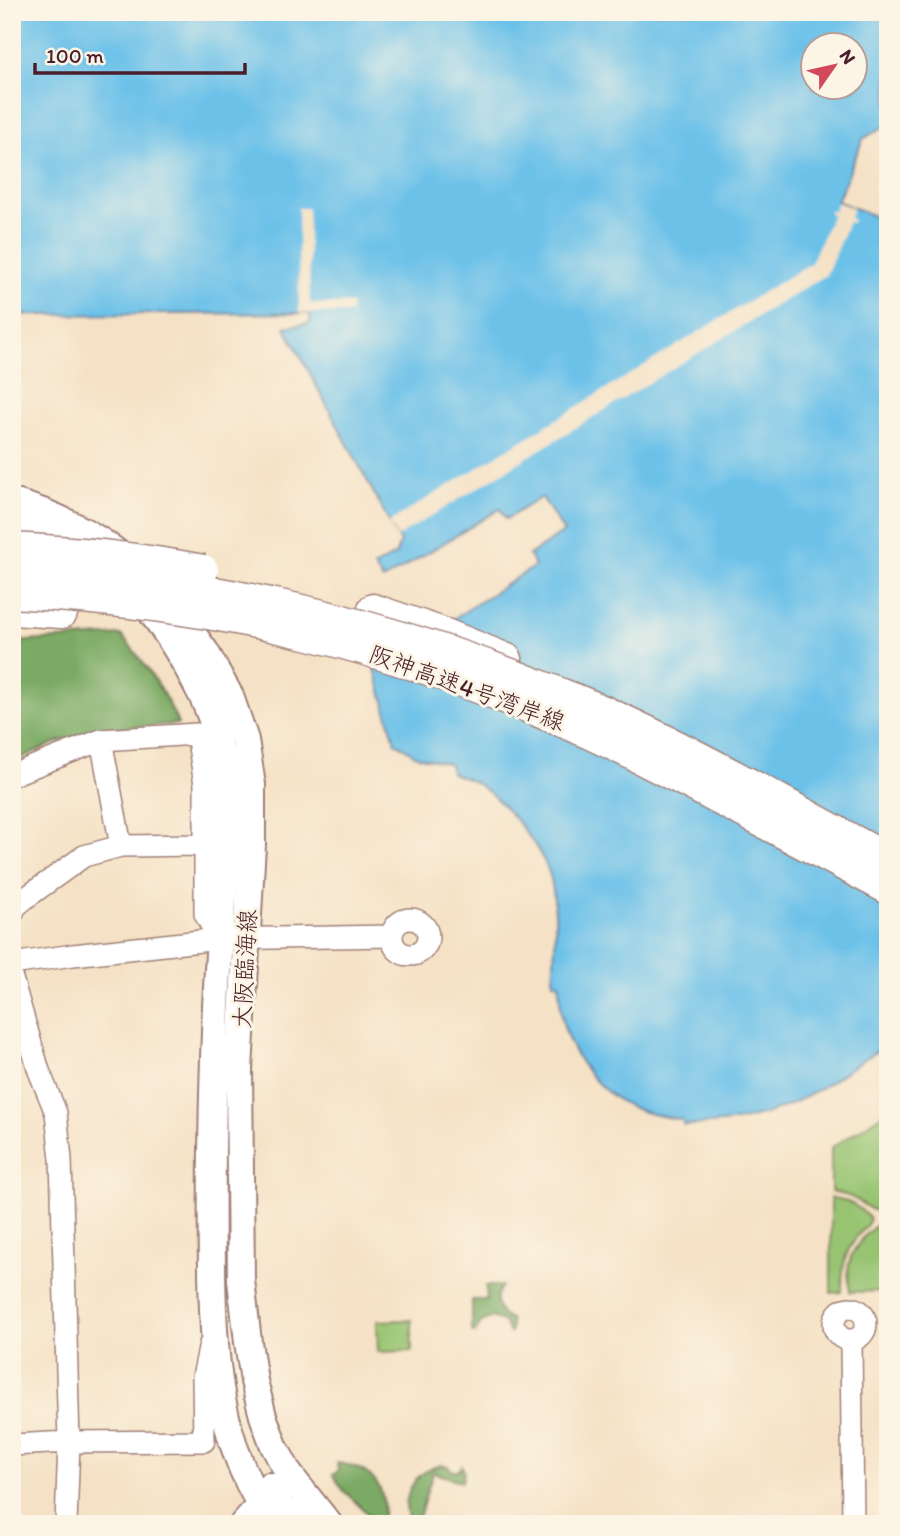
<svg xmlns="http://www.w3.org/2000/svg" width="900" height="1536" font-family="Itim,'Klee One',sans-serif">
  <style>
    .green { fill: #98c472; stroke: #71724e; stroke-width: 2 }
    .forest { fill: #7aaa64; stroke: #626448; stroke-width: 2 }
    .water { fill: #6cc1e9; stroke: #5b708a; stroke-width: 2; fill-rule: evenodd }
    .pier { fill: #f5e2c6 }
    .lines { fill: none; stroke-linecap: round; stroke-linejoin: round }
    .minor-casing { stroke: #a08078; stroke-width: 24 }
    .major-casing { stroke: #a08078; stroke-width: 30 }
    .highway-casing { stroke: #a08078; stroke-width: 33 }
    .minor { stroke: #fff; stroke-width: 21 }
    .major { stroke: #fff; stroke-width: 26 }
    .highway { stroke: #fff; stroke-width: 30 }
    .highway-bridge-casing { stroke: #a08078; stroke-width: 33; stroke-linecap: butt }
    .highway-bridge { stroke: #fff; stroke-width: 30 }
    .labels { text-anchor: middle; stroke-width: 6; stroke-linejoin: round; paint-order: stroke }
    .street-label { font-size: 24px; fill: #4a1f2b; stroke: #fcf5e5 }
  </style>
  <rect width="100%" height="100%" fill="#fcf5e5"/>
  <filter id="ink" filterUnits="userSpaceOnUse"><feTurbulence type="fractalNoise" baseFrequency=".0143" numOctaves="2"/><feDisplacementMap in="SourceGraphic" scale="14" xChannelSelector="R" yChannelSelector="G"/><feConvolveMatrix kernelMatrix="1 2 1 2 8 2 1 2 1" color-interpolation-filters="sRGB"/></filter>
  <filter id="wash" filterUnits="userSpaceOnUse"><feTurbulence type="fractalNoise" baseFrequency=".00686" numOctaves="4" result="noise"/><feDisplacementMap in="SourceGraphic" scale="28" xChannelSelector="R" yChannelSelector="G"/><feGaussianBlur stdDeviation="1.57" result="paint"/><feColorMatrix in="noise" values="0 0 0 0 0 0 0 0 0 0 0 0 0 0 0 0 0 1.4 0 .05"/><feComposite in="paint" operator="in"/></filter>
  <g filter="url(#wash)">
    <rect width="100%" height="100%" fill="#f5e2c6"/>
    <!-- green -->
    <path class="green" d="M888,1111V1210C871,1214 868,1206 855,1199C847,1195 839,1193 831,1192V1148Z
      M831,1198C848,1199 860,1207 870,1219C867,1227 861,1231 856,1238C843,1255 842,1271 842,1292L831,1293Z
      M888,1217V1291L850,1292C849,1283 847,1273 849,1264C853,1245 872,1226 888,1217Z
      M412,1320V1351L378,1352L377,1321Z"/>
    <!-- forest -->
    <path class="forest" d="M121,635C144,662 165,692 178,724L99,729L55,743L12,762V642Z
      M486,1286H502C493,1299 495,1313 511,1320V1333H509L504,1322L492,1317L481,1322L475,1333L472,1332V1300H486Z
      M337,1463C371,1467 391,1489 381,1524H372V1518L344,1491L333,1475L338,1471Z
      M442,1465L448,1466C451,1472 458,1473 462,1466L464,1472L462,1482L433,1472L417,1524H410C399,1497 414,1471 442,1465Z"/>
    <!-- water -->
    <path class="water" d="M12,12H888V124L863,139L837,201L888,222V1045C860,1059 836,1080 809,1095C767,1118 730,1125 683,1125V1120C667,1117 651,1115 636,1109C602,1096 573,1060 564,1026C560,1013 560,997 559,983L553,982C555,948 558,913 551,879C544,849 502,799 476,783C468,779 459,776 451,773L450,764L417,756L395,742L374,665L447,623L535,566L529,555L564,532L542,497L506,519L500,509L383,580L374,567L396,554L400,542L285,327L310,323V313L12,315ZM813,46H855V88H813Z"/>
    <!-- pier -->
    <path class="pier" d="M837,202L853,208L850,218L853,220L852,223L848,222L826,275L397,537L389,522L811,263L832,215L829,213L830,210L834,211Z
      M298,208H308L310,304H352L351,313H299Z"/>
  </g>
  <g filter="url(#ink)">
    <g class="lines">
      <!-- minor casing -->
      <g class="minor-casing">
        <path id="minor" d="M102,745L121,846
          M12,775L101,740L197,734L205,784V914L219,939
          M12,915L16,906L27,897L84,856L121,846L204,845
          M392 937a18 18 0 1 1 36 0a18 18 0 1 1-36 0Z
          M12,964L73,955L219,939L392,936
          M12,979L39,1071L56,1113L61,1159L69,1442L66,1524
          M834 1324a16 16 0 1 1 32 0a16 16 0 1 1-32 0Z
          M851,1340L853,1524
          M12,1445L69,1442L204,1441L203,1377L210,1344"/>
      </g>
      <!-- major casing -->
      <g class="major-casing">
        <path id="major" d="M12,502C52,513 94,533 125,559
          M12,528L26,532L65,549
          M137,595C159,619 175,645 191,674C195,683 201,692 205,702C217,728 224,766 227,794C230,828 225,862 223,895C220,932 218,969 216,1006C212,1094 211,1182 212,1271C213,1360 219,1448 273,1524
          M166,597L205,651L230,696L245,740L252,785V845L239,1069L241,1280L248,1342L254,1381L263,1416L274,1446L289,1474L329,1524
          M269,1486L282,1507L297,1524
          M243,1524L271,1493"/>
      </g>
      <!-- highway casing -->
      <g class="highway-casing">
        <path id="highway" d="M373,609L443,633L507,659
          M12,610L62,613"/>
      </g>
      <!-- minor -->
      <use href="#minor" class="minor"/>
      <!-- major -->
      <use href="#major" class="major"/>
      <!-- highway -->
      <use href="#highway" class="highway"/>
      <!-- highway-bridge casing -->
      <g class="highway-bridge-casing">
        <path id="highway-bridge" d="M12,548C76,551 140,558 203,570
          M12,569C199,579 373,618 547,688C567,696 587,703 606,712C702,755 795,809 888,859
          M12,593C100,598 189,608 275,627C377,649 476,684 572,726C620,747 667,772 714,797C772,827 830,858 888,889"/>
      </g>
      <!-- highway-bridge -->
      <use href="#highway-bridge" class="highway-bridge"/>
    </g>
  </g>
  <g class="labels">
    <!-- street labels -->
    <g class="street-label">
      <text transform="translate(467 688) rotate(20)" y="8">阪神高速4号湾岸線</text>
      <text transform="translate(245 969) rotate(-87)" y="8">大阪臨海線</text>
    </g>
  </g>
  <!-- margin -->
  <rect width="900" height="1536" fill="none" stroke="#fcf5e5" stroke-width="42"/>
  <!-- north arrow -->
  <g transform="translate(834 66) rotate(56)"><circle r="33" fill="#fcf5e5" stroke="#b59f9b" stroke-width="2"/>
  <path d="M0-5L12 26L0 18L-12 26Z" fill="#d1495b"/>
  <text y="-10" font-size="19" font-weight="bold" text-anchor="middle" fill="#4a1f2b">N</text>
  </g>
  <!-- scale -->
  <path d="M35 63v10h210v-10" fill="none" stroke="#4a1f2b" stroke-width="3.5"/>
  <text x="46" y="63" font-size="21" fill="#4a1f2b" stroke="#fcf5e5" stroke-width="5" paint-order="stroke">100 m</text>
</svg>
